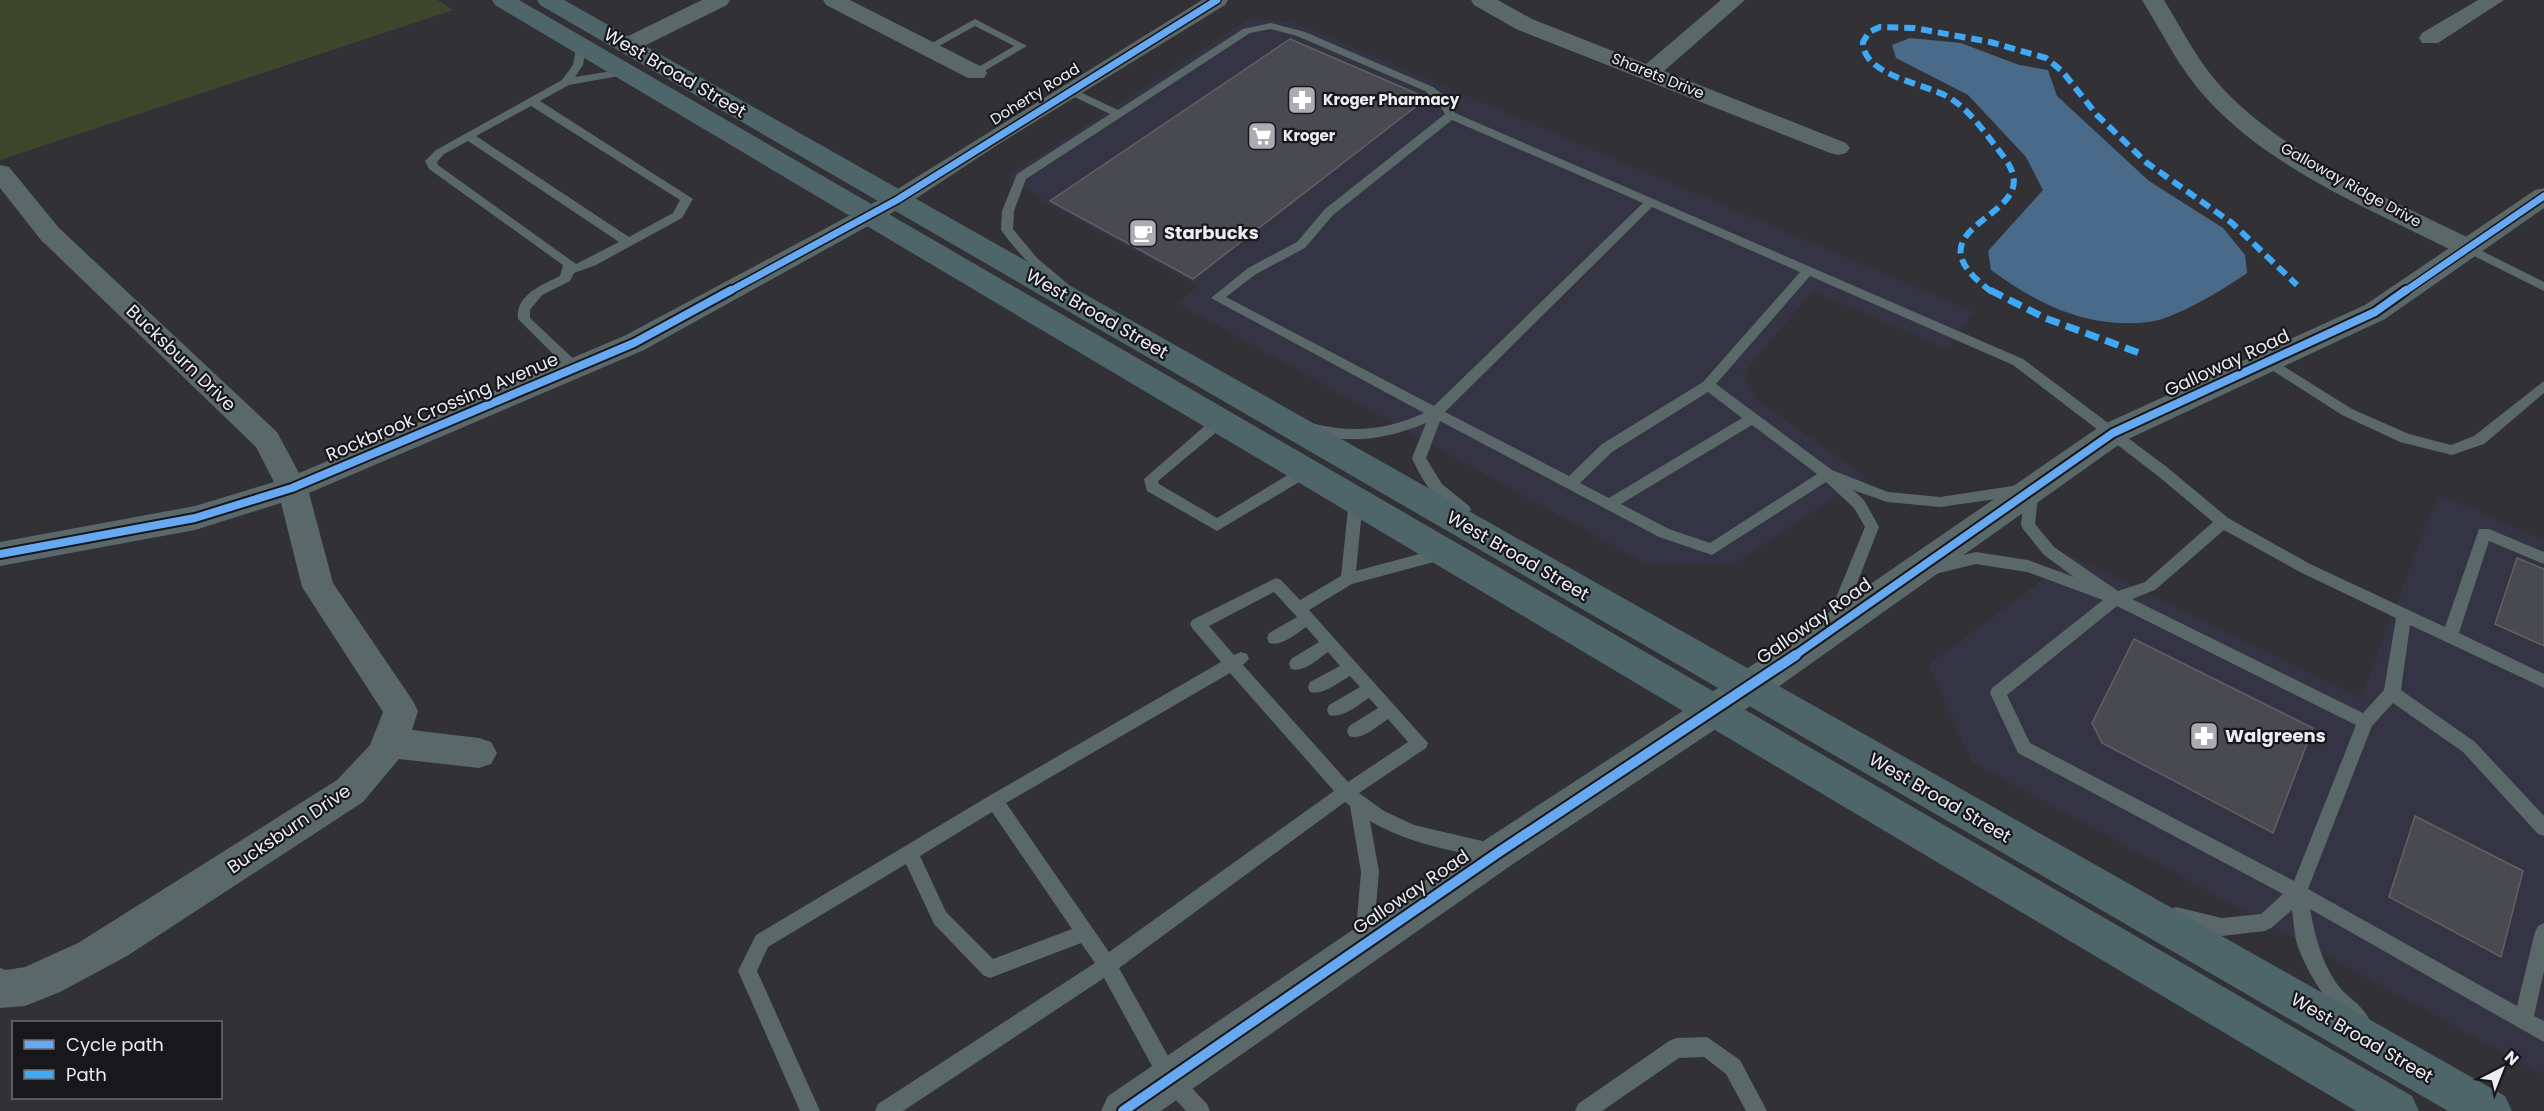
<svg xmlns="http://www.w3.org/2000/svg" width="2544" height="1111" font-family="Poppins,sans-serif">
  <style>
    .built { fill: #343444 }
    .green { fill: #3e472c }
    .water { fill: #4a6a8a }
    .building { fill: #494952; stroke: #606065; stroke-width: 1.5 }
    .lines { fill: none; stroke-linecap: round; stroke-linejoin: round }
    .service { fill: #5a686a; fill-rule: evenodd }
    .minor { fill: #5a686a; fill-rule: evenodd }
    .tertiary { fill: #5a686a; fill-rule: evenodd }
    .primary { fill: #4e666a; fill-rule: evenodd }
    .quiet-far1 { stroke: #3fa9f5; stroke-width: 6; stroke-dasharray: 11 6; stroke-linecap: butt }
    .quiet { stroke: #3fa9f5; stroke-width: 7; stroke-dasharray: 14 7; stroke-linecap: butt }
    .cycleway-far2-casing { stroke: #17171c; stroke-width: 10 }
    .cycleway-far1-casing { stroke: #17171c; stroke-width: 12 }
    .cycleway-casing { stroke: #17171c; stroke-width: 14 }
    .cycleway-far2 { stroke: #66a8f1; stroke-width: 7 }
    .cycleway-far1 { stroke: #66a8f1; stroke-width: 8 }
    .cycleway { stroke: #66a8f1; stroke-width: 10 }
    .labels { text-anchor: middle; stroke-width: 4.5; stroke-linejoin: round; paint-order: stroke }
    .far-street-label { font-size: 15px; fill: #ececf3; stroke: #17171c }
    .far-poi-label { font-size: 15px; font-weight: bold; fill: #ececf3; stroke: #17171c; text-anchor: start }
    .street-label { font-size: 18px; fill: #ececf3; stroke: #17171c }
    .poi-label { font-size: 18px; font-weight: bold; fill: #ececf3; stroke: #17171c; text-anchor: start }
  </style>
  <rect width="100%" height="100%" fill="#313136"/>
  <!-- built -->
  <path class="built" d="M1250,18L1296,23L1974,312L1948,349L1813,291L1743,374L1756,399L1866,477L1736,563H1644L1177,303L1197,286L1045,202L1008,176Z
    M2438,494L2544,540V1075L1972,762L1928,665L2073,557L2361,698Z"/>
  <!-- green -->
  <path class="green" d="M0,0H437L453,10L0,160Z"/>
  <!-- water -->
  <path class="water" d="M1910,38L1961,43L2019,65L2048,70L2057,96L2149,181L2223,228L2245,255L2247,273C2226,288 2175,319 2149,322C2087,329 2039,305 1991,270L1988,251L2043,190L2026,157L1968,95L1896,58L1892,45Z"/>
  <!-- building -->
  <path class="building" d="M1290,39L1427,98L1193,279L1050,201Z
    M2517,558L2544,569V646L2495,624Z
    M2134,639L2313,728L2273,833L2102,743L2092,723Z
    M2415,816L2523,871L2501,957L2389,897Z"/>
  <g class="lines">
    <!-- service -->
    <path class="service" d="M975,19L1027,46L976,76L972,75V71L1014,46L975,26L932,50L923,48Z
      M1271,23L1305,32L1433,87L1447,98L1455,113L2023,359L2168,468L2228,518L2310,564L2445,627L2479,529H2489L2544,552V564L2489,541L2459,633L2544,674V688L2410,625L2401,690L2475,742L2544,816V836L2538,834L2463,752L2393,703L2372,726L2308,889L2517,1006L2535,932L2538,926L2544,923V971L2534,1016L2544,1021V1042L2310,909C2315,936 2321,961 2337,984C2346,997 2362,1004 2369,1019L2366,1026L2359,1028C2334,1018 2307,972 2298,947C2294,936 2294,922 2292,910L2271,928L2265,931L2222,936L2170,922L2167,916L2170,910L2176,907L2222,918L2261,914L2283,894L2018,753L1990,693L1992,688L2103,600L2027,572L1976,564L1931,575L1926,573L1923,569L1926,565L1931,563L1976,552L2028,560L2074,577L2044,555L2023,529L2021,525L2024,495L1940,507L1887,502L1853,490L1864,500L1879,527L1842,622L1840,626H1828L1826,622L1865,527L1854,508L1826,482L1712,555L1659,537L1440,421L1426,458L1442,484L1469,506L1471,510L1464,516C1438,507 1422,481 1412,458L1426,423C1387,439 1351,445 1310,433L1308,429L1310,425L1315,424C1354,433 1387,430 1424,413L1211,298L1248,268L1297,242L1325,209L1445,114L1438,102L1425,91L1297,36L1271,29L1250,33L1026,179L1014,211L1013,229L1037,258L1069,285L1067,288C1050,292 1011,244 1001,230L1002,211L1017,174L1110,114L1066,93V89H1074L1118,110L1243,29ZM1452,120L1643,203L1434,406L1226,297L1256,274L1305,248L1333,215ZM1652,207L1800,272L1703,382L1602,444L1569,476L1445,412ZM1810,276L2013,365L2158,476L2213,522L2145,582L2118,591L2054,547L2035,524L2039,488L2037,484L2032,483L1940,497L1888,492L1832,470L1716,384ZM1708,392L1742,418L1609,498L1580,483L1612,452ZM1752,425L1817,474L1710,543L1669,529L1621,504ZM2224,530L2300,572L2396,618L2384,690L2363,713L2132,599L2155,590ZM2117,606L2356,725L2294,881L2030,743L2007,695Z
      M577,44L586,46L583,65L575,77L624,69L629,72L624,75L569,85L540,101L693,199L682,218L596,265L574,273L570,281L542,295L530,310V318L580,365L582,368L575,373L570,371L518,319C515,295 542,285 560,276L563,265L429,169L425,161L436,150L562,80L573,65ZM531,106L680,200L673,213L629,237L476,136ZM468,141L619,242L576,264L438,165L437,162L444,154Z
      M2468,244L2544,282V291L2464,251V245Z
      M2269,357L2352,409L2409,434L2451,445L2474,436L2544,381V393L2484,444L2452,455L2400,442L2342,415L2264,365L2262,362L2264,359Z
      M1220,416L1225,417L1227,421L1225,425L1158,481L1159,484L1217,518L1301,467L1306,466L1313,471L1311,475L1217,531L1147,491L1144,479L1215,417Z
      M1356,495L1363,500L1356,571L1445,547L1450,549L1452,553L1450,557L1445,559L1352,584L1309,610L1428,743L1426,748L1359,793L1384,811L1414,825L1499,845L1502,851L1499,857L1493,859C1451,851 1407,843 1370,821L1379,872L1373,941L1370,947L1364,950L1358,947L1355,941L1361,872L1350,806L1345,802L1119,968L1177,1072L1207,1104L1210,1111H1186L1163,1086L1104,978L903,1111H875L878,1104L1095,963L1081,943L990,978L983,975L934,924L906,864L768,947L757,971L820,1111H800L738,971L756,935L989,796L1221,662L1192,628L1190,624L1192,620L1276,578L1281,580L1300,600L1341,576L1349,500ZM1274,592L1297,617L1269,633L1267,638L1269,643C1281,647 1296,634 1306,627L1319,642L1291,659L1289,664L1291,669C1304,673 1318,659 1328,652L1340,666L1310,682L1308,687L1310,692C1323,696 1339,682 1350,676L1360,687L1329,705L1327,710L1329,715C1342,719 1358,705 1369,698L1378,708L1349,726L1347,731L1349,736C1362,741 1377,726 1388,719L1408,742L1348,782L1243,665L1249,659L1247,654L1241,652L1234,655L1209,626ZM1230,673L1334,791L1109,952L1006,803ZM992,812L1072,929L993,959L946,912L920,856Z
      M1707,1037L1740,1060L1767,1111H1746L1726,1074L1704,1057L1679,1058L1602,1111H1575L1578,1104L1669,1041L1676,1038Z"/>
    <!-- minor -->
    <path class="minor" d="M702,0H730L727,5L634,51H618L615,46L618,41Z
      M823,0H850L984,68L987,73L984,78H968L826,5Z
      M1202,0H1228L1225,5L1002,142L906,205L644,350L309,493L333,583L413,701L418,711L412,730L479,738L491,742L497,753L491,764L479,768L399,759L363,802L127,956L60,992L25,1006L0,1008V968L6,970L25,967L78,943L337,780L370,745L383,712L302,587L281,503L195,530L0,566V542L195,506L274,482L256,447L41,240L0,188V165L9,167L59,228L277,432L299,473L624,336L888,195Z
      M1471,0H1498L1532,19L1646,64L1721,0H1745L1664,71L1846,143L1850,148L1846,153L1838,155L1830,153L1516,29L1474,5Z
      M2142,0H2164C2183,31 2199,64 2225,91C2294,161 2390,199 2477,242L2481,248L2477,254L2468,256L2459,254C2373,210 2274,172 2207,99C2180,70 2163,34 2142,0Z
      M2478,0H2504L2438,43H2422L2419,38L2422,33Z"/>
    <!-- tertiary -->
    <path class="tertiary" d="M2544,188V208L2385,319L2124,441L1761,699L1513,864L1161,1111H1101L1108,1096L1485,840L1735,677L2102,425L2365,305L2535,190Z"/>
    <!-- primary -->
    <path class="primary" d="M492,0H519L2412,1096L2419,1111H2356L495,5Z
      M537,0H564L2505,1096L2512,1111H2448L540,5Z"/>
    <!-- quiet-far1 -->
    <path class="quiet-far1" d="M1992,292C1906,229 2025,220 2013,175C2011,165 2003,156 1997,148C1983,130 1970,111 1950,98C1928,84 1862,76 1863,42L1869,32L1880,27L1914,28L1990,42L2046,58L2062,71L2097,115L2147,163L2232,223L2297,285"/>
    <!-- quiet -->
    <path class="quiet" d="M1990,290L2045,318L2142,354"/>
    <!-- cycleway-far2 casing -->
    <g class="cycleway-far2-casing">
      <path id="cycleway-far2" d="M728,292L897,200L1217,0
        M2404,292L2544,196"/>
    </g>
    <!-- cycleway-far1 casing -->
    <g class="cycleway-far1-casing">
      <path id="cycleway-far1" d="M0,554L195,518L292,488L634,343L731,290
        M1794,656L2113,433L2375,312L2406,290"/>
    </g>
    <!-- cycleway casing -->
    <g class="cycleway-casing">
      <path id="cycleway" d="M1123,1111L1499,852L1796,655"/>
    </g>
    <!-- cycleway-far2 -->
    <use href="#cycleway-far2" class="cycleway-far2"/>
    <!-- cycleway-far1 -->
    <use href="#cycleway-far1" class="cycleway-far1"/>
    <!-- cycleway -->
    <use href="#cycleway" class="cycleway"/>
  </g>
  <!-- icons -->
  <defs>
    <g id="pharmacy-square" transform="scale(1.5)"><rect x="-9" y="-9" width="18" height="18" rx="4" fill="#ababb1" stroke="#17171c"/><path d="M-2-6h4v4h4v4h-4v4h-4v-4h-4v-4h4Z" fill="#fff"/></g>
    <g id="supermarket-square" transform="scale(1.5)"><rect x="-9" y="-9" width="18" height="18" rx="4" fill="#ababb1" stroke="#17171c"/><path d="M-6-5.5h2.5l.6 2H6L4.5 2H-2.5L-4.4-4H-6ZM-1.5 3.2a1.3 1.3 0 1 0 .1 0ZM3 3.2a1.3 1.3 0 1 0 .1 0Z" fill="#fff"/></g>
    <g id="cafe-square" transform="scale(1.5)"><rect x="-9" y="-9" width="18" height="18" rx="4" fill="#ababb1" stroke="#17171c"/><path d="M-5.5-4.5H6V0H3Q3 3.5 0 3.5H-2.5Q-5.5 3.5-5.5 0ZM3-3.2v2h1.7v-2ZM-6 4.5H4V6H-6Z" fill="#fff"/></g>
  </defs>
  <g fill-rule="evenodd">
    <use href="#pharmacy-square" x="1302" y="100"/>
    <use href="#supermarket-square" x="1262" y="136"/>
    <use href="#cafe-square" x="1143" y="233"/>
    <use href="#pharmacy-square" x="2204" y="736"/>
  </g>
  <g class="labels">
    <!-- far-street labels -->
    <g class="far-street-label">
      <text transform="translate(1658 76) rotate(22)" y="5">Sharets Drive</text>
      <text transform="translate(1035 94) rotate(-32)" y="5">Doherty Road</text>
      <text transform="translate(2351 185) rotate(29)" y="5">Galloway Ridge Drive</text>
    </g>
    <!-- far-poi labels -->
    <g class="far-poi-label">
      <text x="1323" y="105">Kroger Pharmacy</text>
      <text x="1283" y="141">Kroger</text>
    </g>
    <!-- street labels -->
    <g class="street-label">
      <text transform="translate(675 73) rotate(30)" y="6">West Broad Street</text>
      <text transform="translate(1097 314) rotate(30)" y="6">West Broad Street</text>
      <text transform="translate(181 358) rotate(44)" y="6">Bucksburn Drive</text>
      <text transform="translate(2227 363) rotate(-25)" y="6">Galloway Road</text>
      <text transform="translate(442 407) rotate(-23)" y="6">Rockbrook Crossing Avenue</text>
      <text transform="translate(1518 556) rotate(30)" y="6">West Broad Street</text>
      <text transform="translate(1814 621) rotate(-35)" y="6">Galloway Road</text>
      <text transform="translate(1940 798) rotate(30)" y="6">West Broad Street</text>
      <text transform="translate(289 829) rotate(-34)" y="6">Bucksburn Drive</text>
      <text transform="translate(1411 892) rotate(-34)" y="6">Galloway Road</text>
      <text transform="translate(2362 1038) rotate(30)" y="6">West Broad Street</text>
    </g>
    <!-- poi labels -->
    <g class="poi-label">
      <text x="1164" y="239">Starbucks</text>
      <text x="2225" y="742">Walgreens</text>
    </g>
  </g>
  <!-- legend -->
  <rect x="12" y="1021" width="210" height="78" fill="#17171c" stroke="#6c6c72" stroke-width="1.5"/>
  <rect x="24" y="1040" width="30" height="9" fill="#66a8f1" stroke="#6c6c72" stroke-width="1.5"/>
  <text x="66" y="1051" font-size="18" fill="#ececf3">Cycle path</text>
  <rect x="24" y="1070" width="30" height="9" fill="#3fa9f5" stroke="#6c6c72" stroke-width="1.5"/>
  <text x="66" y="1081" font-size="18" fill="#ececf3">Path</text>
  <!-- north arrow -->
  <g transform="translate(2502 1069) rotate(42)" stroke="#17171c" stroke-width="4.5" paint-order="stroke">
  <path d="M0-4.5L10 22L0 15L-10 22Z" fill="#ececf3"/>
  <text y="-9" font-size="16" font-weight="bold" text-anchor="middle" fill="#ececf3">N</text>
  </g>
</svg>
